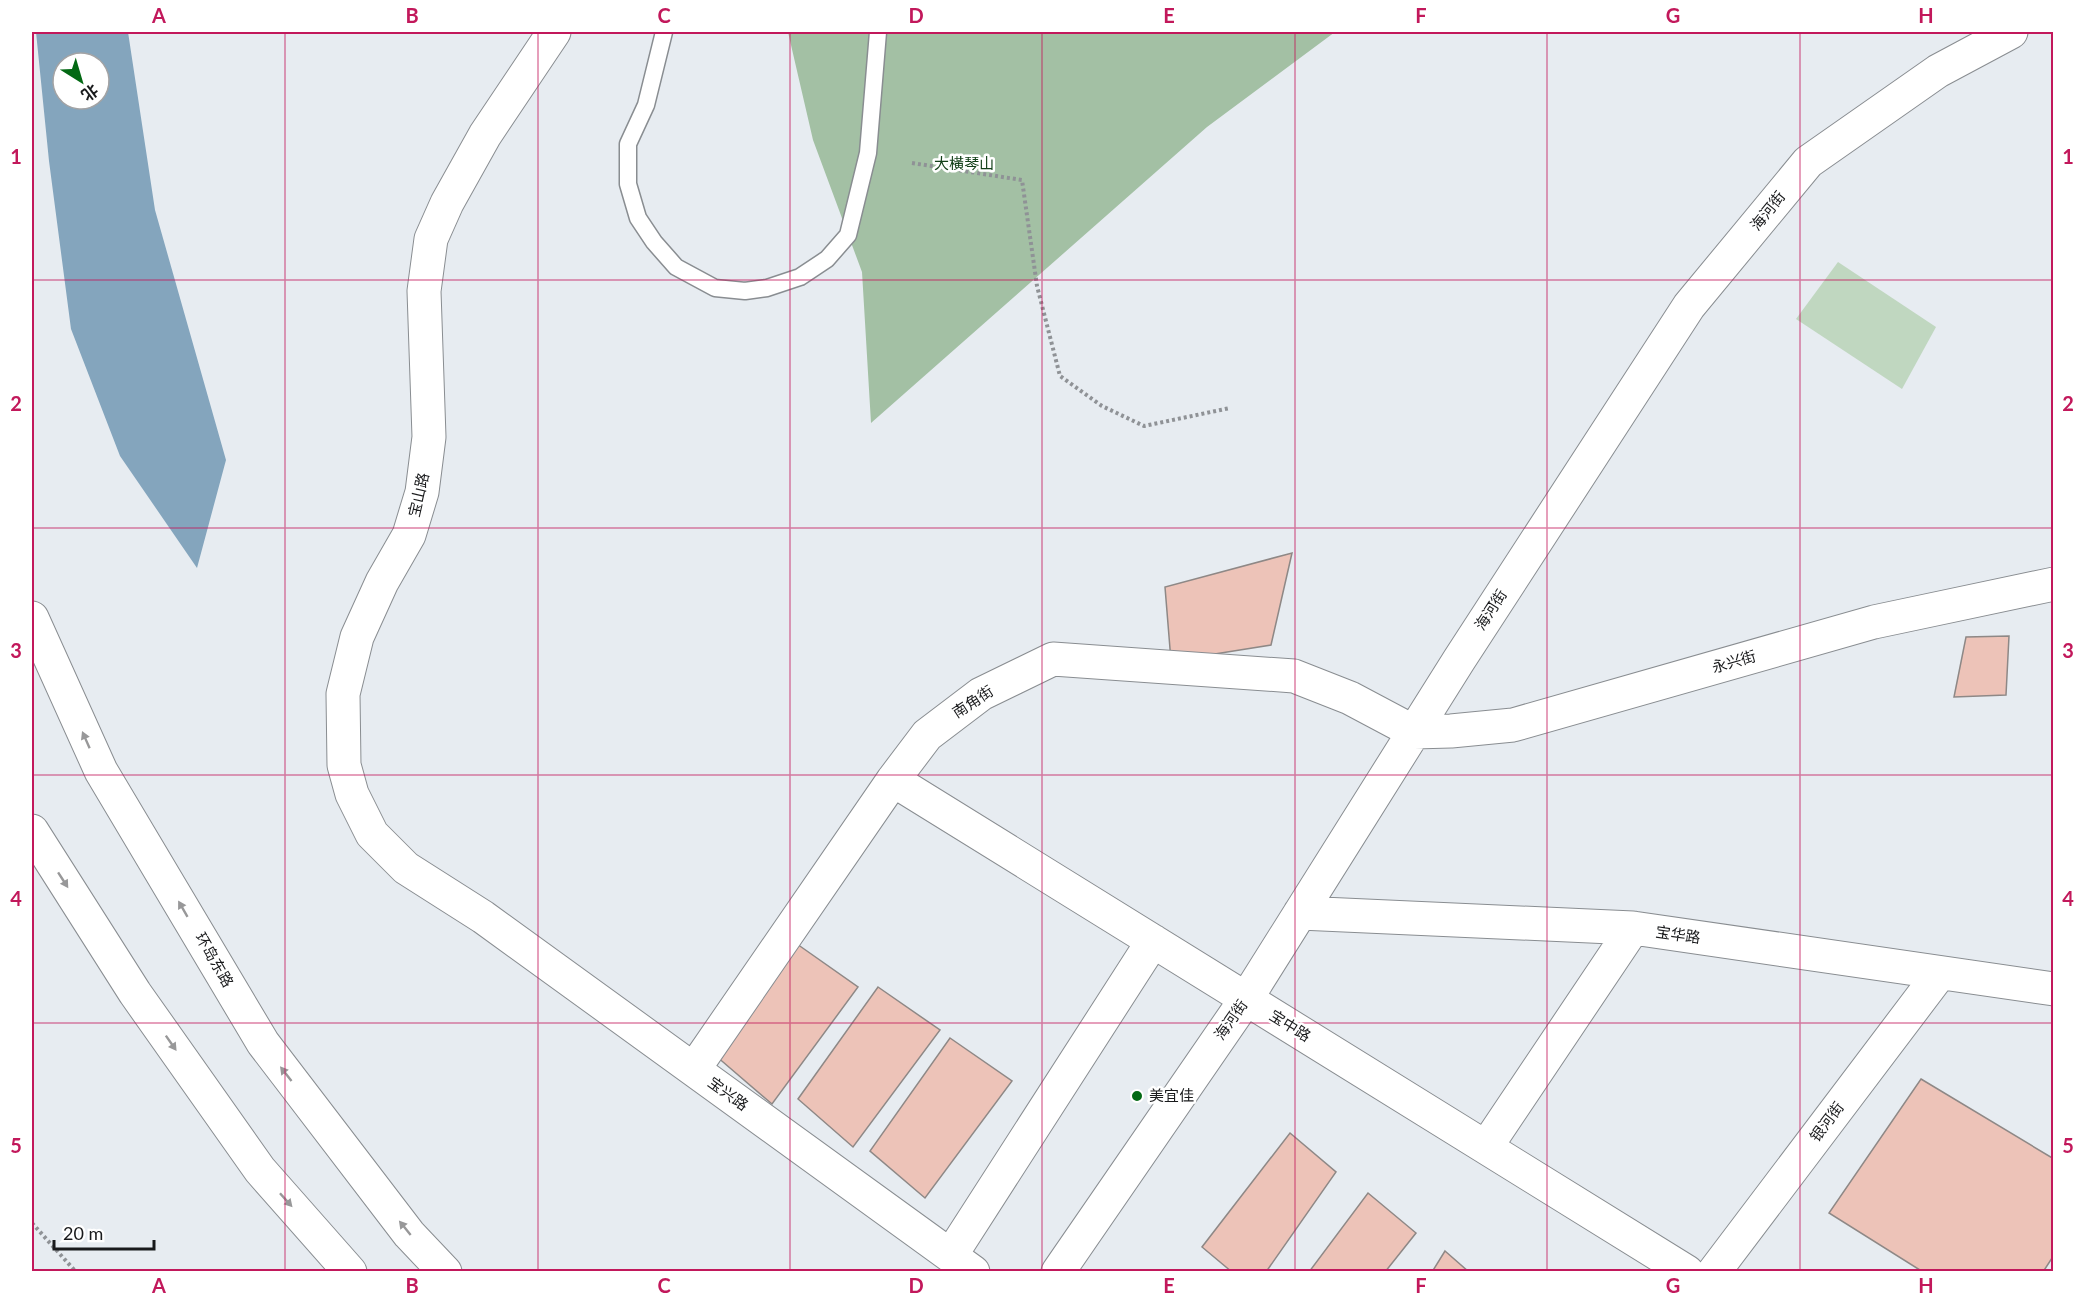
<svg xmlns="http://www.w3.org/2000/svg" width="2085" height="1303" font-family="Lato,'Noto Sans SC',sans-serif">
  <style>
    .green { fill: #c0d7c0 }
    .forest { fill: #a3c0a4 }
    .water { fill: #84a5bd; fill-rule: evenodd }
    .building { fill: #edc3b8; stroke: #8e8886; stroke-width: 1.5 }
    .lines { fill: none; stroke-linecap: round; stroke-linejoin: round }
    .lane-casing { stroke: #898d91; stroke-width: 19 }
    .street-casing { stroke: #898d91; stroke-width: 35 }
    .primary-casing { stroke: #898d91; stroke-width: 35 }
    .path { stroke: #8f9296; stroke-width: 4; stroke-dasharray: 3 3; stroke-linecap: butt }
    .lane { stroke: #fff; stroke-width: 16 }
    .street { stroke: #fff; stroke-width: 33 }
    .primary { stroke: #fff; stroke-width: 33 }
    .oneway { fill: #989899 }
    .grid { fill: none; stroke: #c2185b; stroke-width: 1.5; stroke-opacity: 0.55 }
    .poi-dot { fill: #036914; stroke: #fff; stroke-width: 2 }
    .labels { text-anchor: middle; stroke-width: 5; stroke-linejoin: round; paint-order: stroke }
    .park-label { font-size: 15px; fill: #134019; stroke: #fff }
    .street-label { font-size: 15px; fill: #191a1c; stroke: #fff }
    .poi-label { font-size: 15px; fill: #191a1c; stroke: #fff; text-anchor: start }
    .neatline { fill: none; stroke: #c2185b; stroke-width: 2 }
    .grid-label { font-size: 20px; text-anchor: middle; font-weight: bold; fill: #c2185b }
  </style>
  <rect width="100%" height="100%" fill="#e7ecf1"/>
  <!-- green -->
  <path class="green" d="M1838,262L1936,327L1902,389L1796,319Z"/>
  <!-- forest -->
  <path class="forest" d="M788,32H1335L1207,127L871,423L862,272L813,140Z"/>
  <!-- water -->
  <path class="water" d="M36,32H128L155,210L226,460L197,568L120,456L71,329L49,161ZM63,63H99V99H63Z"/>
  <!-- building -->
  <path class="building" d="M1292,553L1271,645L1171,661L1165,587Z
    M2009,636L2006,695L1954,697L1966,637Z
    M797,944L858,987L772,1104L716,1056Z
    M878,987L940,1030L853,1147L798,1099Z
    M950,1038L1012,1081L925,1198L870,1151Z
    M1921,1079L2054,1159V1255L2043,1272H1923L1829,1213Z
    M1290,1133L1336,1172L1266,1272H1232L1202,1247Z
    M1368,1193L1416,1233L1385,1272H1309Z
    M1445,1251L1469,1272H1432Z"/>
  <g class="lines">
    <!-- lane casing -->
    <g class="lane-casing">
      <path id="lane" d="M664,32L646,105L628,144V184L638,218L654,242L676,267L715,288L745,291L767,288L800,277L827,259L848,235L868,153L878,32"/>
    </g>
    <!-- street casing -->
    <g class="street-casing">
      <path id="street" d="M554,32L485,135L447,203L431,239L424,291L429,437L422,492L409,535L382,582L357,637L343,694L344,765L352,794L372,834L406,868L483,917L973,1272
        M893,780L1687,1272
        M1300,913L1633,928L2054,989
        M694,1069L893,780L927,735L981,694L1053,659L1294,676L1350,698L1414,732L1451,731L1513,725L1874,622L2054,584
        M1486,1147L1633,928
        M951,1255L1153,941
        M1058,1272L1246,999L1459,660L1689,306L1808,162L1938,71L2011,32
        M1714,1272L1940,973"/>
    </g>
    <!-- primary casing -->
    <g class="primary-casing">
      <path id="primary" d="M32,618L101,771L263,1043L409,1234L445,1272
        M32,831L135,993L260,1170L350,1272"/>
    </g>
    <!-- path -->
    <path class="path" d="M912,163L1022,180L1037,286L1060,376L1102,406L1144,426L1230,408
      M32,1223L76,1272"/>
    <!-- lane -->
    <use href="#lane" class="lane"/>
    <!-- street -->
    <use href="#street" class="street"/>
    <!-- primary -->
    <use href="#primary" class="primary"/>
  </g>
  <!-- one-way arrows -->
  <defs><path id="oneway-solid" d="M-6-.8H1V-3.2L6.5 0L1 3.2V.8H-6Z" transform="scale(1.5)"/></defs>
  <g class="oneway">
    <use href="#oneway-solid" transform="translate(86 740) rotate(-114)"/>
    <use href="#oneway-solid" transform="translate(63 880) rotate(57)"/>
    <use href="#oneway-solid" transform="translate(183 909) rotate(-120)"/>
    <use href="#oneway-solid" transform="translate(171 1043) rotate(55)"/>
    <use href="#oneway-solid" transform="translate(286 1074) rotate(-128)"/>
    <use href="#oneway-solid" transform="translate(286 1200) rotate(48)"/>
    <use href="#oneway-solid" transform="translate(405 1228) rotate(-129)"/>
  </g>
  <!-- grid -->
  <path class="grid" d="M285,32V1272M538,32V1272M790,32V1272M1042,32V1272M1295,32V1272M1547,32V1272M1800,32V1272M32,280H2054M32,528H2054M32,775H2054M32,1023H2054"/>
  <!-- markers -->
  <circle class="poi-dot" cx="1137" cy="1096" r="6"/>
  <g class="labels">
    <!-- park labels -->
    <g class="park-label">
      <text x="964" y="169">大橫琴山</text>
    </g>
    <!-- street labels -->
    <g class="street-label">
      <text transform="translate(1768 211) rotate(-51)" y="5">海河街</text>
      <text transform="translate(419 495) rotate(-77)" y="5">宝山路</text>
      <text transform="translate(1491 610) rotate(-57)" y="5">海河街</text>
      <text transform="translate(1734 662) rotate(-16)" y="5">永兴街</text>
      <text transform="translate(973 702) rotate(-33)" y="5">南角街</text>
      <text transform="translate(1678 935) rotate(8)" y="5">宝华路</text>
      <text transform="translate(214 960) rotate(60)" y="5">环岛东路</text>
      <text transform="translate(1231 1020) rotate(-55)" y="5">海河街</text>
      <text transform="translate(1290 1026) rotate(32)" y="5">宝中路</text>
      <text transform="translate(728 1094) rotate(36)" y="5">宝兴路</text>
      <text transform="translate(1827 1122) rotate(-53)" y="5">银河街</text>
    </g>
    <!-- poi labels -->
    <g class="poi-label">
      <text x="1149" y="1101">美宜佳</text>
    </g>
  </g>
  <!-- border -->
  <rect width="2085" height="1303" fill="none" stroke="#ffffff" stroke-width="66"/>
  <!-- north arrow -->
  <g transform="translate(81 81) rotate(143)"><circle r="28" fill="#ffffff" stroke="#a3a3a4" stroke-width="1.5"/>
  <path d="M0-4.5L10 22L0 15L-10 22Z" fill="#036914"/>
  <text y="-9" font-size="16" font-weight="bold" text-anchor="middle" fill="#191a1c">北</text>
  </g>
  <!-- scale -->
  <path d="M54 1240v9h100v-9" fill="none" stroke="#191a1c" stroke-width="3"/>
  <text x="63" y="1240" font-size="18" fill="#191a1c" stroke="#ffffff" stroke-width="4.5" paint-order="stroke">20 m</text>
  <rect x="33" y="33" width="2019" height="1237" class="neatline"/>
  <g class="grid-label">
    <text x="159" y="23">A</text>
    <text x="412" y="23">B</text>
    <text x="664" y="23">C</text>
    <text x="916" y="23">D</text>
    <text x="1169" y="23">E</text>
    <text x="1421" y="23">F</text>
    <text x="1673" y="23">G</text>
    <text x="1926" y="23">H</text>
    <text x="16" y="164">1</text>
    <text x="2068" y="164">1</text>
    <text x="16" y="411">2</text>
    <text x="2068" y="411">2</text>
    <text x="16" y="658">3</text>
    <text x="2068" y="658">3</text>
    <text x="16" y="906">4</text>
    <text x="2068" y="906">4</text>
    <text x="16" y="1153">5</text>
    <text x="2068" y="1153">5</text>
    <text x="159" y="1293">A</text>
    <text x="412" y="1293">B</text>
    <text x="664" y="1293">C</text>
    <text x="916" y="1293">D</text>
    <text x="1169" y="1293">E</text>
    <text x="1421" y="1293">F</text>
    <text x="1673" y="1293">G</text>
    <text x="1926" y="1293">H</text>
  </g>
</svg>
